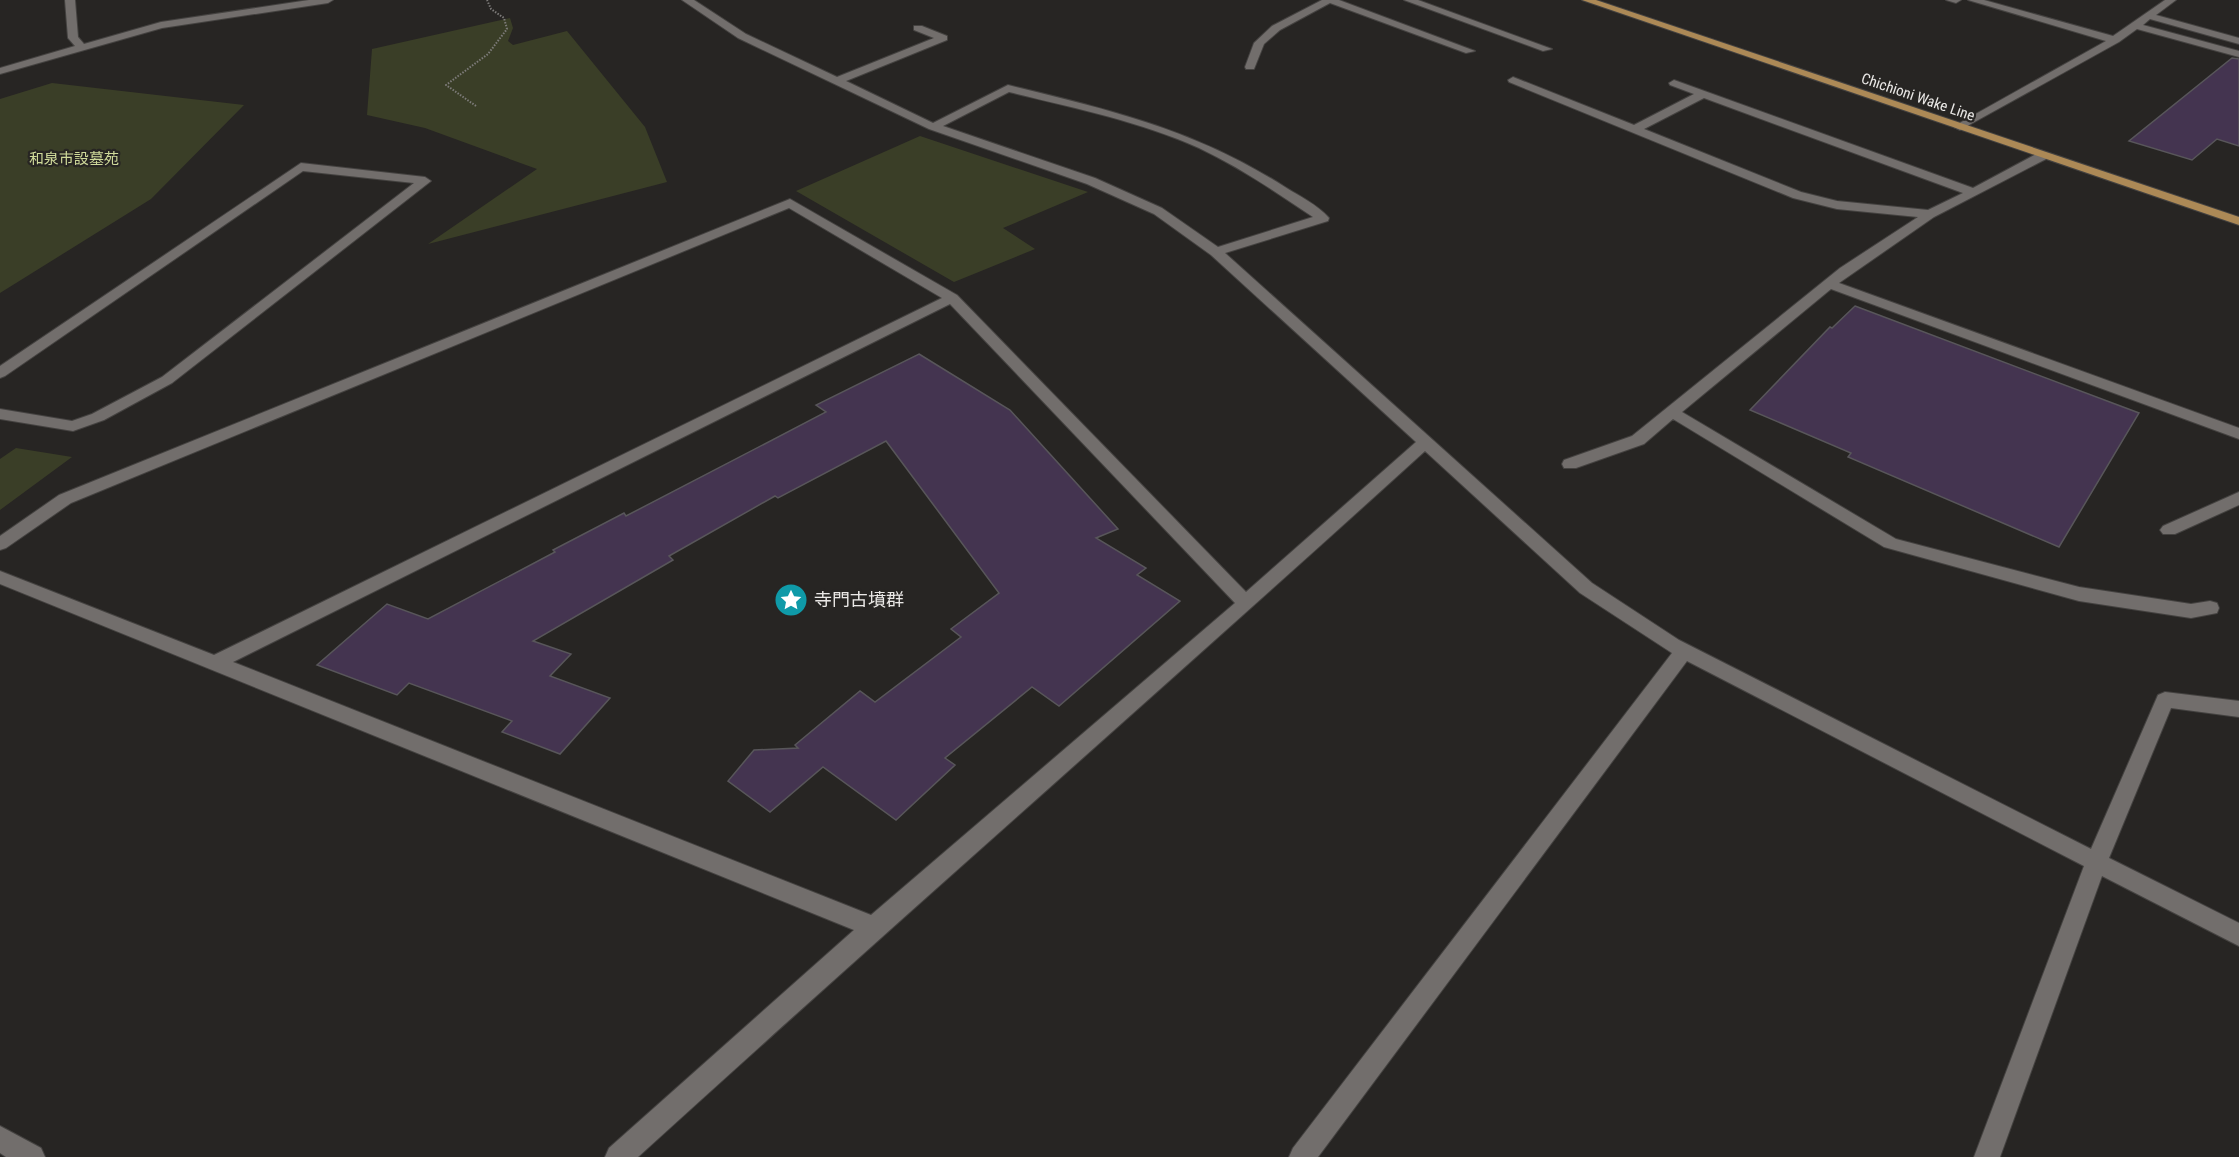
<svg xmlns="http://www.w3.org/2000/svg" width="2239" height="1157" font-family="'Roboto Condensed','Noto Sans JP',sans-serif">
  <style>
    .green { fill: #3a3e27 }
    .building { fill: #443450; stroke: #58565a; stroke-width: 1.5 }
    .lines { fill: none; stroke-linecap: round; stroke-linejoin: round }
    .minor-casing { stroke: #444240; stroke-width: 2 }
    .major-casing { stroke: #444240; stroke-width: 2 }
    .path { stroke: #7d7b79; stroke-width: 2; stroke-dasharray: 1.5 1.5; stroke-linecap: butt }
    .minor { fill: #726e6c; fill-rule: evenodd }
    .major { fill: #ac8956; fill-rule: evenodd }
    .labels { text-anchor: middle; stroke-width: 4.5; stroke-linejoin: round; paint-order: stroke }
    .far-street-label { font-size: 15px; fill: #eae8e6; stroke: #272523 }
    .far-park-label { font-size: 15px; fill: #cfd99a; stroke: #272523 }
    .poi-label { font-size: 18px; fill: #eae8e6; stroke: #272523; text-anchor: start }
  </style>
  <rect width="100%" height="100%" fill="#272523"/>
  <!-- green -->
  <path class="green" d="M510,18L513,28L508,41L513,45L567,31L645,127L667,182L428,244L537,169L425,128L367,115L372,49Z
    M52,83L244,105L151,199L0,293V99Z
    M920,136L1088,192L1003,228L1035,249L954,282L796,191Z
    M16,448L72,457L0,510V459Z"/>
  <!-- building -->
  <path class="building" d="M2232,58L2239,59V146L2217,139L2192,160L2129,141Z
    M1855,306L2139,413L2059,547L1848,457L1851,453L1750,410L1830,327L1832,328Z
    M919,354L1010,410L1118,529L1096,538L1146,568L1137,575L1180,601L1059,706L1032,687L945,758L955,765L896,820L823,767L770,812L728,781L754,750L798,748L795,745L860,691L875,702L961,637L951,629L999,593L886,441L778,498L775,496L669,556L673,560L533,641L571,654L550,676L610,698L560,754L502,732L512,721L409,683L397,695L317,665L387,604L428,619L555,552L553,550L624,513L626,516L826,412L816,405Z"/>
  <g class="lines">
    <!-- minor casing -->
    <g class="minor-casing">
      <path id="minor" d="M65,0H75L78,37L84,44L161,22L309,0H333L328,3L162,28L0,74V68L75,46L68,38Z
        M682,0H694L746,34L837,77L934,38L914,30V26H922L947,36V40L846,81L933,123L1008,85C1110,110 1194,129 1285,187C1299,196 1318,205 1329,218L1328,221L1225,253L1592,583L1679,640L2091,849L2158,695L2165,692L2239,701V717L2171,708L2109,858L2239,923V946L2102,876L2000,1157H1974L2084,866L1687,661L1318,1157H1289L1293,1148L1672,653L1580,593L1425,451C1164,688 898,920 638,1157H605L609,1148L854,930L0,584V571L214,655L942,298L789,208L71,503L6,548L0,550V536L59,495L790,199L957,295L1246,592L1416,442L1211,255L1154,214L1087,184L929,129L738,38ZM1009,92C1073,108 1139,121 1199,148C1239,167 1276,192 1313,217L1218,247L1162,208L1095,178L943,126ZM950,304L1235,603L871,915L233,662Z
        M1322,0H1339L1475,51L1466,53L1330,3L1280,30L1264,44L1254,69H1246L1245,67L1254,43L1272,26Z
        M1404,0H1418L1552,49L1543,51Z
        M1946,0H1961L1956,3Z
        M1968,0H1984L2113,36L2165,0H2176L2156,15L2239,38V44L2150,19L2143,25L2239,51V57L2137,29L2119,42L1960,130L1954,127L1956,125L2106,41Z
        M1513,77L1634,125L1694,94L1670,85L1669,83L1674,80L1973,188L2038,153H2046V159L1934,217L1839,283L2239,428V439L1831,289L1682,412L1896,539L2079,587L2191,604L2210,601L2217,603L2219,608L2217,613L2191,618L2079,601L1884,547L1673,419L1644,444L1576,468H1564L1562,464L1564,460L1632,436L1840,268L1918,217L1837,209L1793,198L1509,82L1508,80ZM1704,98L1963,193L1928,210L1837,201L1801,192L1644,129Z
        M301,163L425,177L431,181L172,383L104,420L73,431L0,419V409L72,421L92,414L162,377L414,183L303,171L5,376L0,378V366Z
        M2239,492V505L2175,534H2163L2160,530L2163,526Z
        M0,1126L41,1148L45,1157H6L0,1153Z"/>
    </g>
    <!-- major casing -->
    <g class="major-casing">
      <path id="major" d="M1582,0H1596L2239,217V225Z"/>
    </g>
    <!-- path -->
    <path class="path" d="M476,106L446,85L488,54L507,29L504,18L491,9L487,0"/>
    <!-- minor -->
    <use href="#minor" class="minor"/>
    <!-- major -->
    <use href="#major" class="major"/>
  </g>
  <!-- icons -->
  <defs>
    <g id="sight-disc" transform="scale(1.725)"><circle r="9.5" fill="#0f9aa8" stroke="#272523"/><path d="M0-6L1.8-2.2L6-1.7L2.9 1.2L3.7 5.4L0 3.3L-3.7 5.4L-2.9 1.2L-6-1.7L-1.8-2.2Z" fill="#fff"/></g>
  </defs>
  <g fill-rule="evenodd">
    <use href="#sight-disc" x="791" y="600"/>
  </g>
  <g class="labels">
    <!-- far-street labels -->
    <g class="far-street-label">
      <text transform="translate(1918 97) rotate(19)" y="5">Chichioni Wake Line</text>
    </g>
    <!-- far-park labels -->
    <g class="far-park-label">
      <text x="74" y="164">和泉市設墓苑</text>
    </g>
    <!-- poi labels -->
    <g class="poi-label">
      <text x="814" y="606">寺門古墳群</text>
    </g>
  </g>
</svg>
